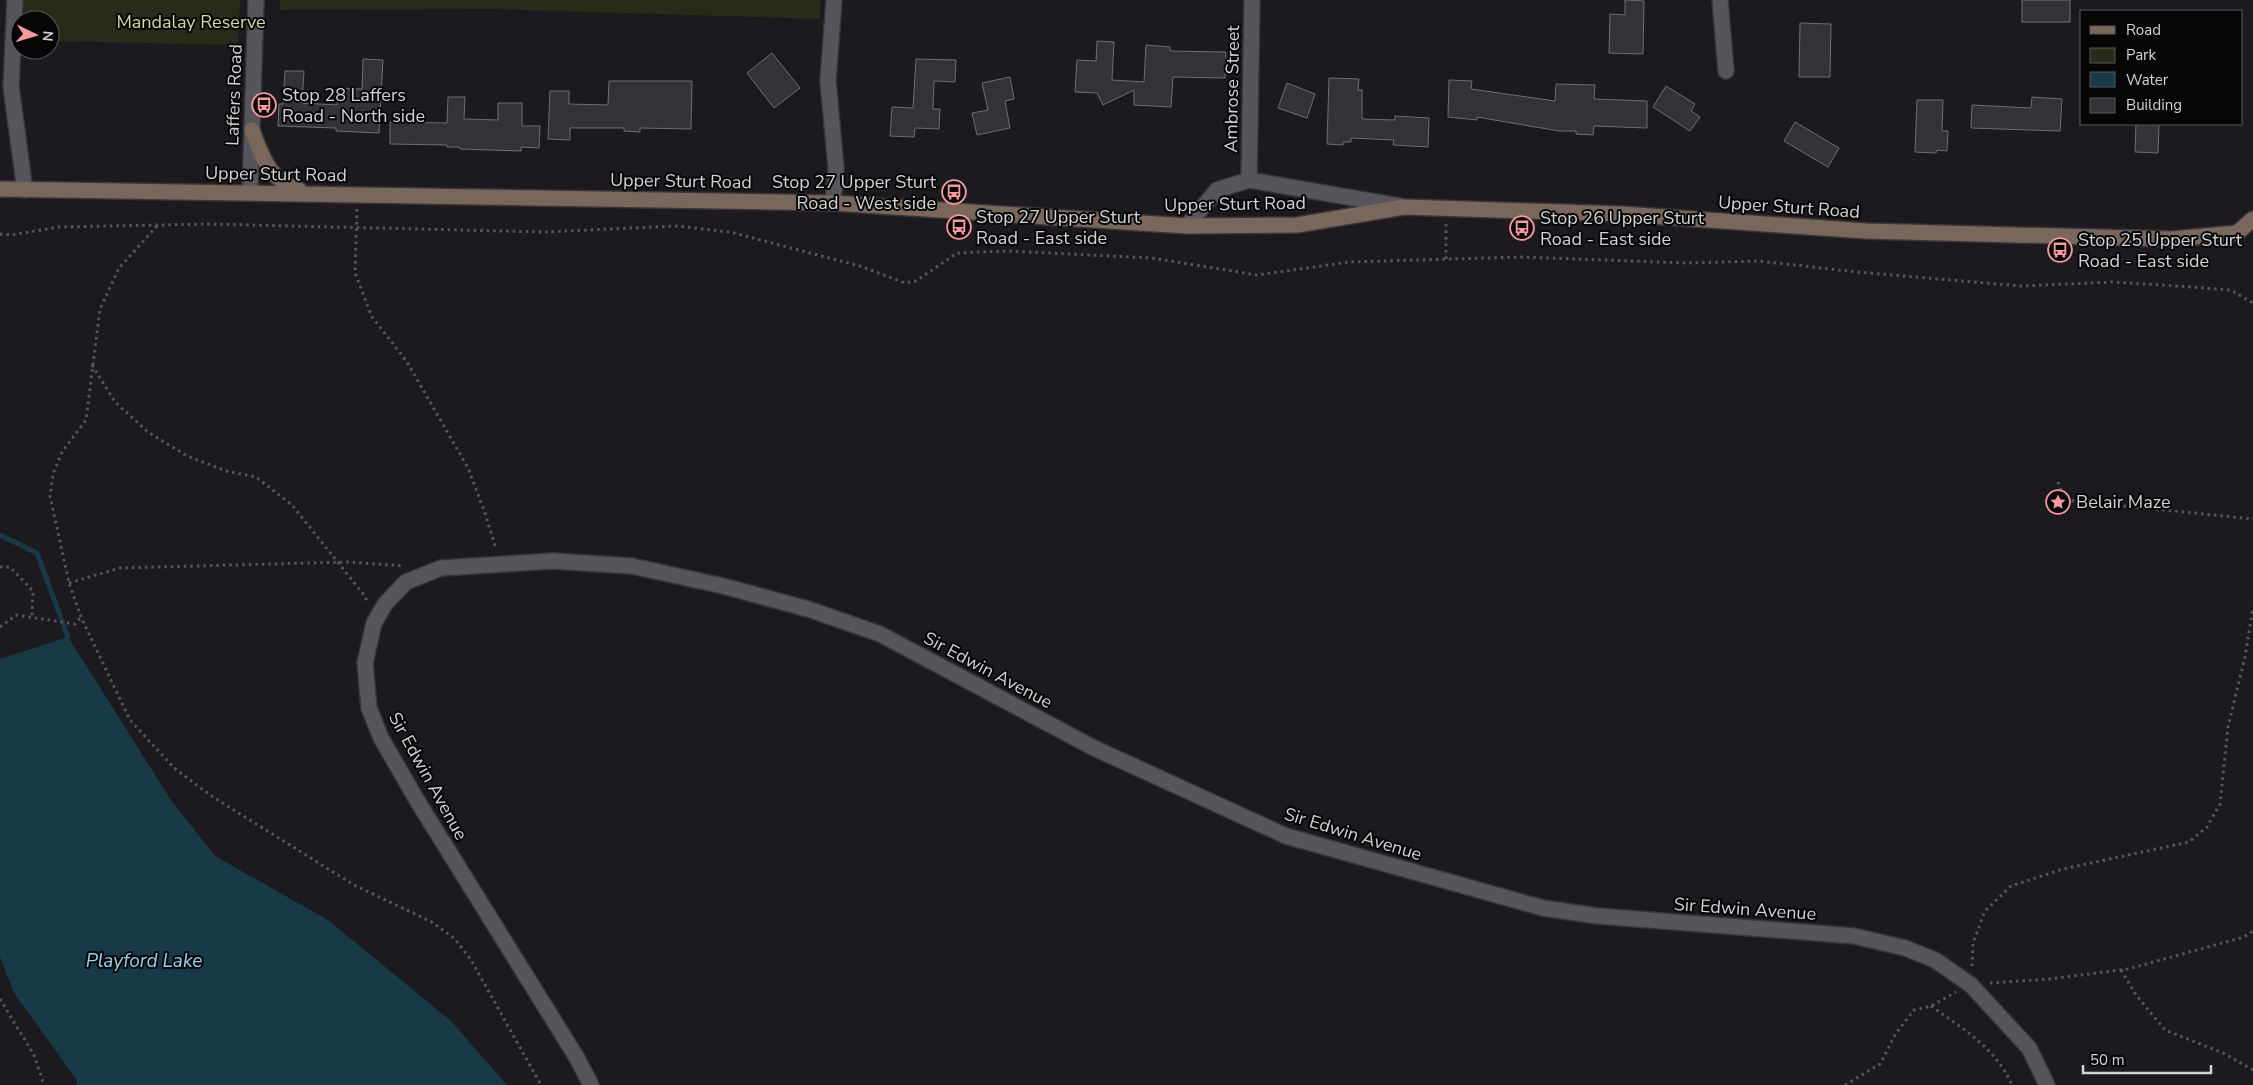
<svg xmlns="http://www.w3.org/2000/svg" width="2253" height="1085" font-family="'Nunito Sans',sans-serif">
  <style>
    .green { fill: #282b18 }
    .water { fill: #183a47 }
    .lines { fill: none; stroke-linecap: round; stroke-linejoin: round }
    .stream { stroke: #183a47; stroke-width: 5 }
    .building { fill: #343238; stroke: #706e75 }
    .street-casing { stroke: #38363a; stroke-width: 18 }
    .secondary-casing { stroke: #38363a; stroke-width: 18 }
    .path { stroke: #58565b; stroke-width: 3; stroke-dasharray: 2.5 4; stroke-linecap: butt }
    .street { stroke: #57555c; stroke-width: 15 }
    .secondary { stroke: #7a675c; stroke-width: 15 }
    .labels { text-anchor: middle; stroke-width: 4; stroke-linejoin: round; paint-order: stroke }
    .park-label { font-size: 18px; fill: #d2daa1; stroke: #060607 }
    .street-label { font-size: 18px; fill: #d3d2d5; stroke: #060607 }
    .poi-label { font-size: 18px; fill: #d3d2d5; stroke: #060607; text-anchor: start }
    .water-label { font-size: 19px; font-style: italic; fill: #94d4ef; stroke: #060607 }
  </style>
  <rect width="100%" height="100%" fill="#1c1a1f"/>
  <!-- green -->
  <path class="green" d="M21,0H240L238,45L50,41V20H20Z
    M280,0H821L820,19L493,9L279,10Z"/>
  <!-- water -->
  <path class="water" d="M68,637L171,800L215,856L328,920L451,1021L507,1085H77L76,1079L14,993L0,957V659Z"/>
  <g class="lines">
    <!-- stream -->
    <path class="stream" d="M0,535L37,553L68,637L63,642"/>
  </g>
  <!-- building -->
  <path class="building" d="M1625,0L1644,1L1643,54L1609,53L1610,14L1625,15Z
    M2022,0H2070V22H2022Z
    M1800,23L1831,24L1830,77H1799Z
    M1097,41L1114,42L1112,80L1144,82L1146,45L1170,47V51L1226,52L1225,78L1173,77L1171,107L1134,105V90L1103,105L1097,93L1075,92L1077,60L1096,61Z
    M772,53L800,88L774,108L747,73Z
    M363,59L383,60L379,133L336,131V128L278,126L279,104H283L285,71H304L302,103L337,105L338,88L362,89Z
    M916,59L956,60L955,82L934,81L933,109H940L939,129L915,128L914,137L890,136L892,107L913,108Z
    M1010,77L1014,99L1005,101L1010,128L977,135L972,113L988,110L982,83Z
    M1329,78L1359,79L1358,90H1362V119L1395,120V116L1429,118L1428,147L1393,145L1394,140L1351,138V142H1343V145L1327,144Z
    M1449,80L1472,81L1471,89L1555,101L1556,84L1595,85L1594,99L1647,101V128L1594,126L1593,135L1576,134V131H1559L1477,117V120L1448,117Z
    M609,81H692L691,129L640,128V132L624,131V128H570V140L548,139L550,91H569V104L608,105Z
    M1287,83L1315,94L1307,118L1278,108Z
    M1666,86L1695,104L1691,111L1700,117L1690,131L1653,107Z
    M448,97H465L464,119L498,120V103H522V126H540L539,148L521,147V151L460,149L459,147H447V145L390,144V122L447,123Z
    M2032,97L2062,99L2060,131L1971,128L1972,105L2031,108Z
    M1917,100H1943L1942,131H1948L1947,151L1937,150L1936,153L1915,152Z
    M1795,122L1839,148L1828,167L1784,141Z
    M2136,124H2159L2158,153L2135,152Z"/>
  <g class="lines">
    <!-- street casing -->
    <g class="street-casing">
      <path id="street" d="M15,0L11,87L25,190
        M1252,0L1249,180L1400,206
        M1720,0L1726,71
        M250,192L256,0
        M833,203L836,168L828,81L834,0
        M1187,226L1217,190L1249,180
        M591,1085L577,1058L418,802L381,738L369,708L365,663L374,623L385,604L406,582L441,568L553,561L632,566L723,586L808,609L880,634L1094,748L1286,836L1543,908L1598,916L1854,936L1905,948L1935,960L1971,985L2029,1048L2047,1085"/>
    </g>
    <!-- secondary casing -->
    <g class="secondary-casing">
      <path id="secondary" d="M252,130C263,159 268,178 299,190
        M0,189L833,203L1187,226L1297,225L1404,207L1622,214L1866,231L2172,239L2237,233L2253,219"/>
    </g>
    <!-- path -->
    <path class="path" d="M357,209L355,273L372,317L407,362L468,468L485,513L496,549
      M1446,224V260
      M157,226L119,268L100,309L86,420L62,452L53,474L50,496L69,583L81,617L130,720L174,768L213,797L354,885L432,922L455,939L471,960L541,1085
      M0,234L11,235L59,227L208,224L544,232L676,226L730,232L860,266L905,283L916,281L957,253L1007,251L1152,258L1257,275L1349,262L1522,257L1687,263L1759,261L1857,272L2021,286L2113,282L2192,287L2231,290L2253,303
      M92,365L115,402L148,432L187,456L226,471L256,477L292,505L364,595L368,603
      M2058,482L2065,500L2253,519
      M0,567H10L33,591L32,617
      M69,583L120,568L348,562L404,566
      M0,627L16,615L75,624L81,617
      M1972,966L1973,943L1985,911L2011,886L2063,869L2189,842L2207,827L2220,804L2228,727L2245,657L2253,607
      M2121,970L2136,995L2165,1030L2223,1053L2253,1070
      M1990,983L2049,979L2128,969L2244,937L2253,931
      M0,999L34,1055L44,1085
      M1931,1006C1963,1029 1995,1047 2012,1085
      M1845,1085L1880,1064L1896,1033L1914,1010L1931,1006L1956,992"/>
    <!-- street -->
    <use href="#street" class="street"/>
    <!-- secondary -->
    <use href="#secondary" class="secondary"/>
  </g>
  <!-- icons -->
  <defs>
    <g id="bus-ring" transform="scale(1.25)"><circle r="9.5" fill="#060607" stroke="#f49aa0" stroke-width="1.5"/><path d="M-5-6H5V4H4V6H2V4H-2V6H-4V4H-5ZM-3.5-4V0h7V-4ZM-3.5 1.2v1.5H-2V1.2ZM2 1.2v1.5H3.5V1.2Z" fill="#f49aa0"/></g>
    <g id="sight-ring" transform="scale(1.25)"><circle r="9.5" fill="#060607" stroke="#f49aa0" stroke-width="1.5"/><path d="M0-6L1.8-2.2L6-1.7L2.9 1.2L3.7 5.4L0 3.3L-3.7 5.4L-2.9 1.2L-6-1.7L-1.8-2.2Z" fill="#f49aa0"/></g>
  </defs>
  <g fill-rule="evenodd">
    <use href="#bus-ring" x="264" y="105"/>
    <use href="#bus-ring" x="954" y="192"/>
    <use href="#bus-ring" x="959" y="227"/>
    <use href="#bus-ring" x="1522" y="228"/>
    <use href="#bus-ring" x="2060" y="250"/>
    <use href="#sight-ring" x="2058" y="502"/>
  </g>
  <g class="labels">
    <!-- park labels -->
    <g class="park-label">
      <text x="191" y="28">Mandalay Reserve</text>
    </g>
    <!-- street labels -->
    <g class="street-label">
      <text transform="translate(1232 89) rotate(-89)" y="6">Ambrose Street</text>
      <text transform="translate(234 95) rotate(-88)" y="6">Laffers Road</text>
      <text transform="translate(276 174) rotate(1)" y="6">Upper Sturt Road</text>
      <text transform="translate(681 181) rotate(1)" y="6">Upper Sturt Road</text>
      <text transform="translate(1235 204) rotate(-1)" y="6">Upper Sturt Road</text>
      <text transform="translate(1789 207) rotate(4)" y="6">Upper Sturt Road</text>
      <text transform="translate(988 670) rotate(28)" y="6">Sir Edwin Avenue</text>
      <text transform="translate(428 776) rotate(61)" y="6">Sir Edwin Avenue</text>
      <text transform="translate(1353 834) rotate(17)" y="6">Sir Edwin Avenue</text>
      <text transform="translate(1745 909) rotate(4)" y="6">Sir Edwin Avenue</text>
    </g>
    <!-- poi labels -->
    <g class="poi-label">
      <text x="282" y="101">Stop 28 Laffers<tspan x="282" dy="21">Road - North side</tspan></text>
      <text x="936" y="188" text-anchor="end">Stop 27 Upper Sturt<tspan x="936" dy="21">Road - West side</tspan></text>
      <text x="976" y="223">Stop 27 Upper Sturt<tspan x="976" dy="21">Road - East side</tspan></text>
      <text x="1540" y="224">Stop 26 Upper Sturt<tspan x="1540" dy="21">Road - East side</tspan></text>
      <text x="2078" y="246">Stop 25 Upper Sturt<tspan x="2078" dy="21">Road - East side</tspan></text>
      <text x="2076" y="508">Belair Maze</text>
    </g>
    <!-- water labels -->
    <g class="water-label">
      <text x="144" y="967">Playford Lake</text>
    </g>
  </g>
  <!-- legend -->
  <rect x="2080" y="10" width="162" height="115" fill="#060607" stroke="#585859"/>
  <rect x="2090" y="26" width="25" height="8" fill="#7a675c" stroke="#585859"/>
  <text x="2126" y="35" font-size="15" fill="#d3d2d5">Road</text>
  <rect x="2090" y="48" width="25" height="15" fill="#282b18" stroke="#585859"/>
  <text x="2126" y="60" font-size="15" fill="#d3d2d5">Park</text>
  <rect x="2090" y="72" width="25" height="15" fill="#183a47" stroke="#585859"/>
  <text x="2126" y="85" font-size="15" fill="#d3d2d5">Water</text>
  <rect x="2090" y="98" width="25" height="15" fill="#343238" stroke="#585859"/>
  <text x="2126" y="110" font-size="15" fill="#d3d2d5">Building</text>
  <!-- north arrow -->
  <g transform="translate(35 35) rotate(95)"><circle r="24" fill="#060607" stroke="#585859"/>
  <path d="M0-4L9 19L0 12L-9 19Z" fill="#f49aa0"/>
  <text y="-8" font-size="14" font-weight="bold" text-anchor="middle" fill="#d3d2d5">N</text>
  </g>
  <!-- scale -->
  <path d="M2083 1065v8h128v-8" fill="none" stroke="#d3d2d5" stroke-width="2.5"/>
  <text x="2090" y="1065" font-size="15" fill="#d3d2d5" stroke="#060607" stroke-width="4" paint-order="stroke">50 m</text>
</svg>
